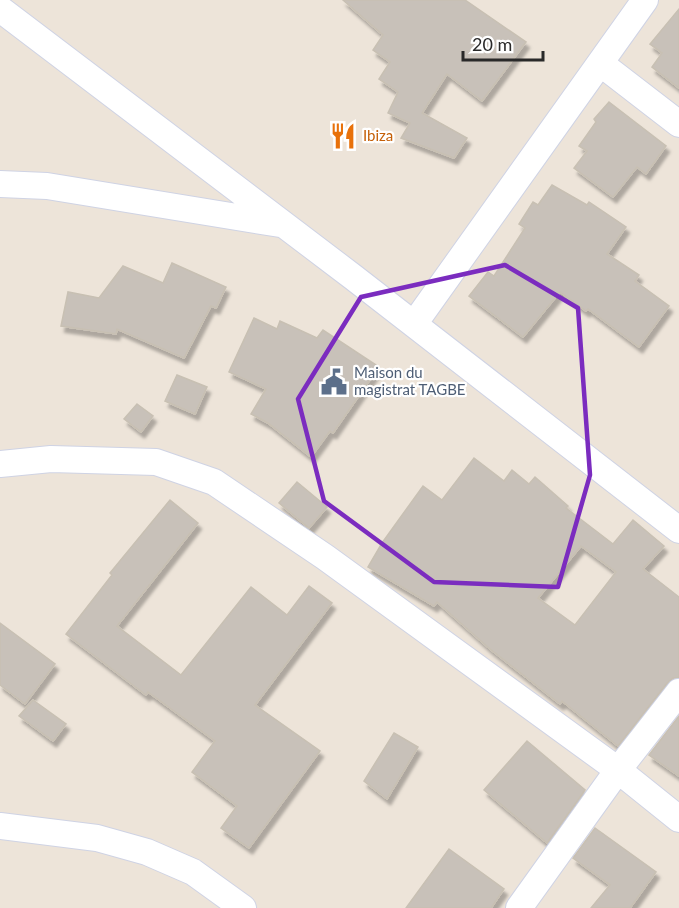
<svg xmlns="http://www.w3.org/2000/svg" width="679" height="908" font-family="Lato,sans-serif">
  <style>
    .building { fill: #c8c1b9; stroke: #c8c0b3; stroke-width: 1.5; fill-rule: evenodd; filter: url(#shadow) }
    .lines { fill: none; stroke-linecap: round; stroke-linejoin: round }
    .street-casing { stroke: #cfd3e4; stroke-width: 28 }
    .street { stroke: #fff; stroke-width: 26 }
    .marked { fill: none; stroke: #7b2cbf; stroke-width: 4.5; stroke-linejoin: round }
    .labels { text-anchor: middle; stroke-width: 4.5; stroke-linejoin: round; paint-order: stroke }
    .food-label { font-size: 15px; fill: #c56008; stroke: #fff; text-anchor: start }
    .service-label { font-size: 15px; fill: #4e5e75; stroke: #fff; text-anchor: start }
  </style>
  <defs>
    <filter id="shadow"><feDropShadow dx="3.5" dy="6" stdDeviation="1.5" flood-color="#0004"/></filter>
  </defs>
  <rect width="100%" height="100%" fill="#ede4d9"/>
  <!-- building -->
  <path class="building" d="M343,0H465L526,42L482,101L447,74L422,113L467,138L454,158L401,138L410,123L388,113L398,92L379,79L390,62L373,50L383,35Z
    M679,9V88L652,67L662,53L650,44Z
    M609,102L666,146L646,174L637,167L613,197L574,168L587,151L579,146L596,122L594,119Z
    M552,185L587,205L589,202L626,227L607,254L639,275L635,281L669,306L639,347L588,309L586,311L560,292L523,337L469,296L488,272L494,276L525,228L519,224L533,202L538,205Z
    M172,263L226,287L216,308L211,306L184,358L117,329L116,334L61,326L68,292L99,298L123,266L163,283Z
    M254,318L277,329L280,321L317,338L323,330L379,367L333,433L330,431L311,457L268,423L251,414L266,389L229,372Z
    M177,375L207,387L195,414L165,401Z
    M137,404L153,416L141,432L124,419Z
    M474,458L504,481L512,470L529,484L535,477L568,506L566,508L613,544L633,520L664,546L643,569L679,597V677L673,678L667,683L618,746L562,701L560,704L490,649L437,602L434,606L368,567L382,543L423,486L442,500ZM581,546L616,572L575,625L538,598Z
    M297,482L327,507L309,528L279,503Z
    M170,500L198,523L117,626L181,675L251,587L287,615L309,586L332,603L255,705L320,751L249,848L221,828L237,806L192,772L215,741L148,692L146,695L66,634L112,575L110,573Z
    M0,623L55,664L25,704L0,685Z
    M33,700L66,724L53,741L19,716Z
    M679,716V776L649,755Z
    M394,733L418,747L387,799L364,781Z
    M527,741L585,790L547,843L484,790Z
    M595,828L656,872L630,908H591L610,885L573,858Z
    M449,849L504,889L491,908H406Z"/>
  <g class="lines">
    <!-- street casing -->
    <g class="street-casing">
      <path id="street" d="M0,9L353,277L679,530
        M600,63L679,124
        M0,184L47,186L280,224
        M414,324L645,0
        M0,464L51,459L156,462L214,482L325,557L618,770L679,819
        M0,826L97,838L147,852L193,872L243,908
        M519,908L618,770L679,692"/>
    </g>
    <!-- street -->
    <use href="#street" class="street"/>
  </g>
  <!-- marked area -->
  <path class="marked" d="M505,265L578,308L590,475L558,587L434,582L324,501L298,399L361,297Z"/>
  <!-- icons -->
  <defs>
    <g id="restaurant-bare" transform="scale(2.07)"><path d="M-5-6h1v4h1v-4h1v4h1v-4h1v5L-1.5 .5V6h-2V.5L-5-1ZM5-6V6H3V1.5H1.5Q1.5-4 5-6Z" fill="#e8710a" stroke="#fff" stroke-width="2.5" paint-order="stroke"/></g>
    <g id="civic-bare" transform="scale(2.07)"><path d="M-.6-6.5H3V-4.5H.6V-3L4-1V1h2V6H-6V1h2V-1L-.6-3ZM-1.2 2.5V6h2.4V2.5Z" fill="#5c6f8a" stroke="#fff" stroke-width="2.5" paint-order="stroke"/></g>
  </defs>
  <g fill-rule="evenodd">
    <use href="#restaurant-bare" x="343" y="136"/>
    <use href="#civic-bare" x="334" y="382"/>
  </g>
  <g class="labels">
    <!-- food labels -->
    <g class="food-label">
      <text x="363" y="141">Ibiza</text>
    </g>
    <!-- service labels -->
    <g class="service-label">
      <text x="354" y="378">Maison du<tspan x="354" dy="17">magistrat TAGBE</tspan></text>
    </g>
  </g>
  <!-- scale -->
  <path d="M463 51v9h80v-9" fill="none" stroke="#292929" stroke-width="3"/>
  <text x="472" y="51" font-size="18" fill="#292929" stroke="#ffffff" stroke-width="4.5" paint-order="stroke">20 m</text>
</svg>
